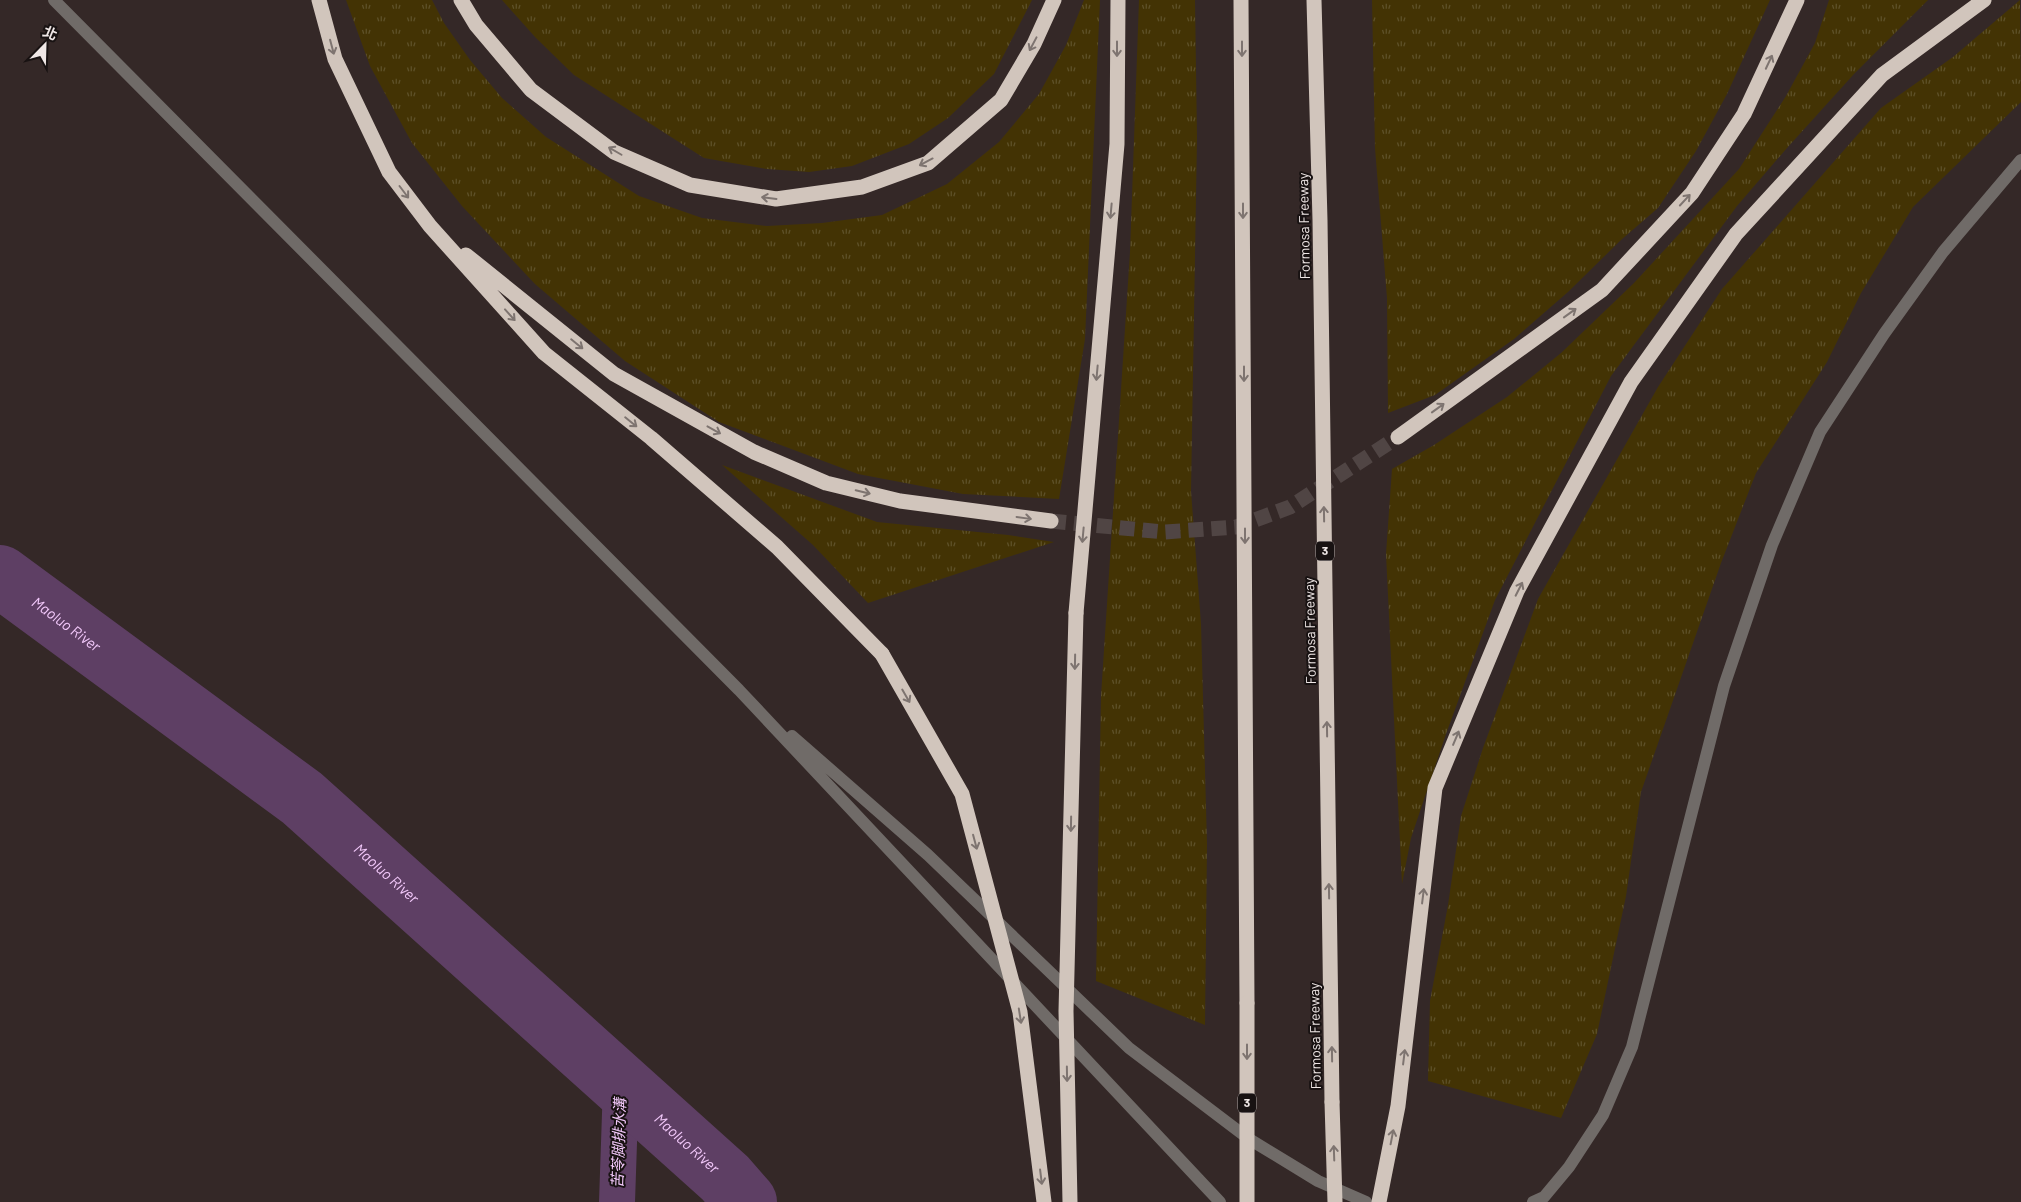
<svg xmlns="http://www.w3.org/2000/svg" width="2021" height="1202" font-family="Barlow,'Noto Sans TC',sans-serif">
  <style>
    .grass { fill: url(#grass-tufts) }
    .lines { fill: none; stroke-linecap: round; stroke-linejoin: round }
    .canal { stroke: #5e3f64; stroke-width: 36 }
    .river { stroke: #5e3f64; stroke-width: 62 }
    .motorway-tunnel { stroke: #504544; stroke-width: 15; stroke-dasharray: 15 8; stroke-linecap: butt }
    .minor { stroke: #706b68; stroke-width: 12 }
    .motorway { stroke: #d1c5bc; stroke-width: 15 }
    .motorway-bridge { stroke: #d1c5bc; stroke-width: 15 }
    .oneway { stroke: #7e7470 }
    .labels { text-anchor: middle; stroke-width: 4; stroke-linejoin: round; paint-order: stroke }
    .shield { fill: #181212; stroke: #aea7a6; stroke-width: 1 }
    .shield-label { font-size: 12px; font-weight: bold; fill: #efe7e6 }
    .street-label { font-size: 14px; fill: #efe7e6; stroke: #181212 }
    .water-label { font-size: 15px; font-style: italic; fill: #f3c9fb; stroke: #181212 }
  </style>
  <defs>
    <pattern id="grass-tufts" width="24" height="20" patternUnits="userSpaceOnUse" patternTransform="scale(1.25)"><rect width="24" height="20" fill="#433304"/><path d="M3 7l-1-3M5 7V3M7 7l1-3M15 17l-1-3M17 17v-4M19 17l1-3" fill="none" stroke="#5e5129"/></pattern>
  </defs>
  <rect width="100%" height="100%" fill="#342827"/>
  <!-- grass -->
  <path class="grass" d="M346,0H432L444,23L470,60L502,98L546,137L639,196L702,218L767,226L822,223L882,215L947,184L999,142L1039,94L1066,45L1084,0H1100L1085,339L1059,499L963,494L858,474L719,422L625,361L535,284L462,206L412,143L370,66Z
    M502,0H1032L994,74L948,118L909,144L852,166L809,172L767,169L704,158L574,75L536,38Z
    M1139,0H1195L1197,138L1191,491L1201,624L1207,844L1205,1025L1096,981L1101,696L1130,252Z
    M1372,0H1770L1727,94L1696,151L1658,208L1621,240L1568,292L1514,339L1435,395L1388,413L1387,298L1375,148Z
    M1829,0H1928L1854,74L1787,148L1737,206L1611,376L1495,600L1446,734L1411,838L1402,884L1386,554L1392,469L1434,445L1507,397L1561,353L1634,283L1739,169L1786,96L1815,43Z
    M2020,0L2021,102L1913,207L1861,293L1827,362L1756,473L1721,563L1641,792L1626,896L1597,1034L1561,1118L1428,1081L1430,1001L1448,905L1461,816L1483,748L1538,599L1658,387L1722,289L1881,108L1953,57Z
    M722,465L877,522L1008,535L1054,542L868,603L813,545Z"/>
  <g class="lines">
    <!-- canal -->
    <path class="canal" d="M617,1202L621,1084"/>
    <!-- river -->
    <path class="river" id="s1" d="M0,576L302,798L725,1178L746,1202"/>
    <!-- motorway-tunnel -->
    <path class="motorway-tunnel" d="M1051,521L1164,532L1236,527L1290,507L1398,437"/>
    <!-- minor -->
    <path class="minor" d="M54,0L739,690L1220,1202
      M792,736L928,855L1129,1048L1249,1139L1318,1181L1366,1202
      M1533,1202L1544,1197L1569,1167L1603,1115L1632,1047L1724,686L1772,545L1820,432L1884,334L1943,252L2021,160"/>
    <!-- motorway -->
    <path class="motorway" d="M319,0L335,59L389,172L430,226L544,353L651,438L777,547L882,654
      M461,0L476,25L531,90L614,152L690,185L776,199L862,187L928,163L1001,100L1034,44L1054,0
      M1241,0L1247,1003
      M1314,0L1320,220L1332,1102
      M466,255L614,374L754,452L826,483L900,501L1051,521
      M1398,437L1602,290L1692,193L1744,114L1797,0
      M1076,613L1117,144L1118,0
      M1379,1202L1398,1106L1435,788L1517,591L1631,382L1736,234L1882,75L1984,0"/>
    <!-- motorway-bridge -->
    <path class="motorway-bridge" d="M882,654L962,794L1020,1012L1044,1202
      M1247,1003V1202
      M1332,1102L1335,1202
      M1070,1202L1066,1011L1076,613"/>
  </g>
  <!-- one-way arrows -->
  <defs><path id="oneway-shaft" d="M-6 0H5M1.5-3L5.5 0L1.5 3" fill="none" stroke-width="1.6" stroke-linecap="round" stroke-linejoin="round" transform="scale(1.25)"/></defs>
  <g class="oneway">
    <use href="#oneway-shaft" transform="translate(1033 44) rotate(118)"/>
    <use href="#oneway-shaft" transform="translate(332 47) rotate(75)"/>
    <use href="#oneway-shaft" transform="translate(1117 49) rotate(90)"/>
    <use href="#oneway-shaft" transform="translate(1242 49) rotate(90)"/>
    <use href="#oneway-shaft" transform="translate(1769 62) rotate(-65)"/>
    <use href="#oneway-shaft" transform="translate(615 151) rotate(-150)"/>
    <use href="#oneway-shaft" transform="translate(926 162) rotate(152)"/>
    <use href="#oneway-shaft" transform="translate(404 192) rotate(53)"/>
    <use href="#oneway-shaft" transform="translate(769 198) rotate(-173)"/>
    <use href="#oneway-shaft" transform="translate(1685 200) rotate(-47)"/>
    <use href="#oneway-shaft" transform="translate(1111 211) rotate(95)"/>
    <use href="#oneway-shaft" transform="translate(1243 211) rotate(90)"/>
    <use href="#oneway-shaft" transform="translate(1570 313) rotate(-36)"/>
    <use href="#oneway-shaft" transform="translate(510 315) rotate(48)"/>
    <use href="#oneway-shaft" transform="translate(577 344) rotate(39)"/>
    <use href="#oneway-shaft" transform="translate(1097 373) rotate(95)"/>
    <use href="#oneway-shaft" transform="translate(1244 374) rotate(90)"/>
    <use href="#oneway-shaft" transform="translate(1438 408) rotate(-36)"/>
    <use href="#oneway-shaft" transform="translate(631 422) rotate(39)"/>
    <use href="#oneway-shaft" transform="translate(714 430) rotate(29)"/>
    <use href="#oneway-shaft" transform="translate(863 492) rotate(13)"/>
    <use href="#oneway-shaft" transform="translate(1324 514) rotate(-91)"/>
    <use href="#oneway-shaft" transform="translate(1024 518) rotate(8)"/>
    <use href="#oneway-shaft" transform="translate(1083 535) rotate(95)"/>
    <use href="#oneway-shaft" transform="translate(1245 536) rotate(90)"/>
    <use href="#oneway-shaft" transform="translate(1519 589) rotate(-63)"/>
    <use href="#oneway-shaft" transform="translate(1075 662) rotate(91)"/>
    <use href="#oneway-shaft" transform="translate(906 696) rotate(60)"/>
    <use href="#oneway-shaft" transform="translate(1327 729) rotate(-91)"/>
    <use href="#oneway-shaft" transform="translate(1456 738) rotate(-67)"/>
    <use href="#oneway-shaft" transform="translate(1071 824) rotate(91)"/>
    <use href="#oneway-shaft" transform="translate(975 842) rotate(75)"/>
    <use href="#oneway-shaft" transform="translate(1329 891) rotate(-91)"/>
    <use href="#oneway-shaft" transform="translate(1423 896) rotate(-83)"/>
    <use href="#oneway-shaft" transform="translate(1020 1016) rotate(81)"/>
    <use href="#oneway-shaft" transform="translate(1247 1052) rotate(90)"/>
    <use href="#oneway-shaft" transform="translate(1332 1054) rotate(-91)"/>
    <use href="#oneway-shaft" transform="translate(1404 1057) rotate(-83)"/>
    <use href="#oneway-shaft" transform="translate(1067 1074) rotate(89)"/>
    <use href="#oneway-shaft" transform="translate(1392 1137) rotate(-79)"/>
    <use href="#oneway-shaft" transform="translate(1334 1153) rotate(-92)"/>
    <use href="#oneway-shaft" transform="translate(1041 1177) rotate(83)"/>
  </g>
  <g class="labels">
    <!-- shield labels -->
    <g class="shield">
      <rect x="1316" y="541.5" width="18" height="19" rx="4"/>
      <rect x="1238" y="1093.5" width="18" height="19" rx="4"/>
    </g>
    <g class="shield-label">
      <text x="1325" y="555">3</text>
      <text x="1247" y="1107">3</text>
    </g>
    <!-- street labels -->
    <g class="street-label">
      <text transform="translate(1304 226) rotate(-91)" y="5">Formosa Freeway</text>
      <text transform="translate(1310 631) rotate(-91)" y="5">Formosa Freeway</text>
      <text transform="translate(1315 1036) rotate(-91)" y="5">Formosa Freeway</text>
    </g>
    <!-- water labels -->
    <g class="water-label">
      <text dy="5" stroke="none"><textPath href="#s1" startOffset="82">Maoluo River</textPath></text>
      <text dy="5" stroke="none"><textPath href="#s1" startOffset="488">Maoluo River</textPath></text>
      <text transform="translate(619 1143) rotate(-88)" y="5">苦苓脚排水溝</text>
      <text dy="5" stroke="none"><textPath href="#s1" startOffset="892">Maoluo River</textPath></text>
    </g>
  </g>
  <!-- north arrow -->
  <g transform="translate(45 45) rotate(23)" stroke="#181212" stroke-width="4" paint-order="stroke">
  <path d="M0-4L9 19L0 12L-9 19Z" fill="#efe7e6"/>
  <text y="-8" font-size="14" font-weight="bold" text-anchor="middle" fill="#efe7e6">北</text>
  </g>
</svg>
